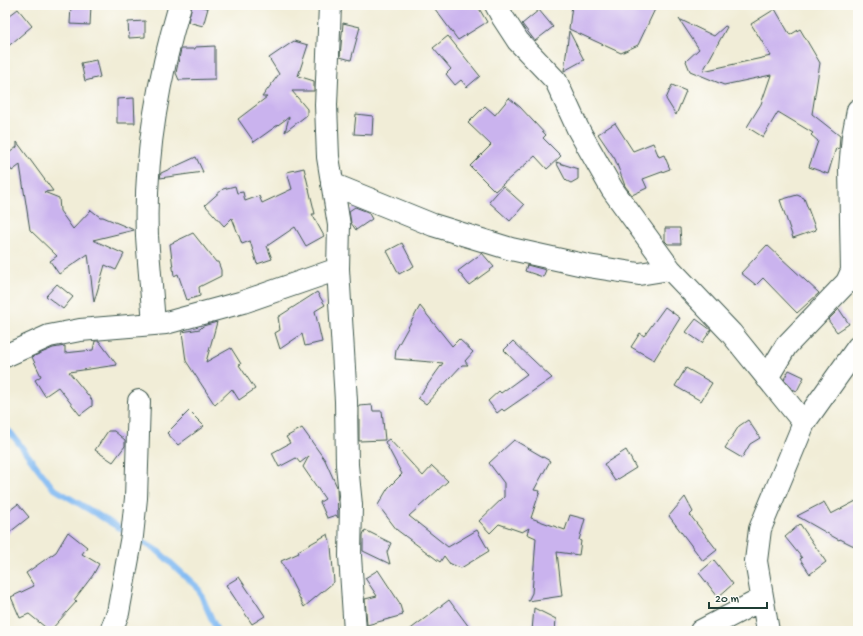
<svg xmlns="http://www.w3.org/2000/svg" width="863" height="636" font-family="'Gochi Hand',sans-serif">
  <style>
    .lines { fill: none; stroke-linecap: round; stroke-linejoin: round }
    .stream { stroke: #83bbf3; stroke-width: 6 }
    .building { fill: #cab3ee }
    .minor-casing { stroke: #3e574c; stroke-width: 24 }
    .minor { stroke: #fff; stroke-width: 22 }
  </style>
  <rect width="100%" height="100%" fill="#fdfcf7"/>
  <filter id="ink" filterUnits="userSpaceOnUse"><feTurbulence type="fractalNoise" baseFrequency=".025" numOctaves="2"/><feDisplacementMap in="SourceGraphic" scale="8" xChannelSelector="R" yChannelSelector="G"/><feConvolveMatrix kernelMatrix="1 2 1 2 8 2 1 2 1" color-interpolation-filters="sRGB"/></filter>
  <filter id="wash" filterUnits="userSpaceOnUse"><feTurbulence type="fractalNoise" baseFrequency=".012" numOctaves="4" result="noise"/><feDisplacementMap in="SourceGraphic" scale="16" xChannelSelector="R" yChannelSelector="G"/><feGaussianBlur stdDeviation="0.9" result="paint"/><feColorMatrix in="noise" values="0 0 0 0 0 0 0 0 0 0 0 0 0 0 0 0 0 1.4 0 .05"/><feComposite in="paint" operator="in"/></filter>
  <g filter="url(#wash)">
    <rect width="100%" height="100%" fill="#f1edd7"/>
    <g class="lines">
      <!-- stream -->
      <path class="stream" d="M5,428L11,433L53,488L128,533
        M136,538L158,551L198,588L217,631"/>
    </g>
    <g id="blocks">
      <!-- building -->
      <path class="building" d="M71,5H91L90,25L70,24Z
        M192,5L208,8L203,26L188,22Z
        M432,5H477L487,22L458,40Z
        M572,5H657L638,45L621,53L569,29Z
        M18,9L32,26L5,49V19Z
        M775,9L790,35L800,29L820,63L812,114L840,136L839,149L836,148L828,174L809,167L818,141L811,135L813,133L778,112L763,137L747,127L761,104L771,75L724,85L690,71L686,61L699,49L679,19L714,36L725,26L727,27L703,71L771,56L751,24Z
        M539,10L553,27L535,41L522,24Z
        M145,21V37L129,38L128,22Z
        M343,23L360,27L351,60L340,57Z
        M569,31L584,60L564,71Z
        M448,36L480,76L467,87L461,80L455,85L446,74L451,69L433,48Z
        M294,41L308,45L298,76L314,81V91H292L307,109V115L285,132L289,117L254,142L238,119L267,97H262L279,74L269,58Z
        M215,46V79L179,80L176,73L181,49H195V47Z
        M96,60L100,77L85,81L81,63Z
        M672,85L686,91L676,115L666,99Z
        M134,98L135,123H117V99Z
        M509,98L520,107L546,135L543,138L561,156L547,169L535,156L495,191L470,166L491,145L468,123L485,106L495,115Z
        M356,114L373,116L372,135L354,134Z
        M615,123L633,151L653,143L659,157L664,155L670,169L643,179L647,188L632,195L625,186L615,159L598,134Z
        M17,142L53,191L44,192L59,198L60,211L73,229L91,210L100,217H103L134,230L93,240L124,254L116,270L105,265L94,302L88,254L59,274L50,261L57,256L30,230L20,165L12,171L5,161V156L17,147Z
        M196,157L203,172L160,178L161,173Z
        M556,162L578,169V179L571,183L567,181L565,179Z
        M304,168L315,214H312L324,236L306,246L295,227L267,246L272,259L257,264L250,241L242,244L232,218L224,226L205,205L223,189L235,186L237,193L243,192L245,201L259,196L262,203L292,189L287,172Z
        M503,186L524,205L510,221L489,202Z
        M797,195L804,198L816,230L793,238L780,200Z
        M355,207L368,212L372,219L356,230L351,223L349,211Z
        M665,228H680L681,244H668L665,241Z
        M193,233L216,262H218L221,270V276L199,287L200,296L187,300L178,274L174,276L170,244Z
        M402,243L414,266L399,274L387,251Z
        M767,245L819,293L797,313L763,278L756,285L741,273Z
        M482,253L494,267L469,285L458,271Z
        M527,265L546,270L543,277L525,271Z
        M57,284L73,297L63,309L46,296Z
        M317,292L325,305L315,311L322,342L305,346L302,334L280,349L275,333L280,330L278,317Z
        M420,306L452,346L459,339L473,352L465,361L468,365H462L426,404L418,398L443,363L395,359L396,349Z
        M665,307L680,318L654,360L631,347L640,333L644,336Z
        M839,309L849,324L837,332L828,320Z
        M696,319L711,330L702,343L686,332Z
        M217,322L206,362L231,348L241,364L239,365L255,389L239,400L232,389L215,405L186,361L182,332L200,329L203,326Z
        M95,341H99L117,365L69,372L92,400V406L80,415L58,387L45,396L35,380L41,376L32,357L53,348L65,346V353L93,350Z
        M513,341L552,378L504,411L502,409L497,413L488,401L499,391L501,393L527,374L504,350Z
        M686,368L712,383L701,401L675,386Z
        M789,370L804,377L797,391L792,389L784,379Z
        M372,405L373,411H382L385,440L359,441V406Z
        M189,411L204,426L178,445L167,433Z
        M748,420L760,438L750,444L742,458L725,448L739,426Z
        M302,428L325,460L337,487L338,518L336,515L327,518L320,502L325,499L303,467L309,456L300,463L296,458L279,467L272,453L290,443L286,437Z
        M108,431H114L125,440V446L113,462L95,450Z
        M389,439L423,476L432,466L448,481L409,516L448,547L477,530L489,551L461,568L450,564L444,556L440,562L397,530L378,505L388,488L402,474L385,442Z
        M514,440L550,461L534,490L540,491L531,518L565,530L570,515L585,519L579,540L581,541L579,555L557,552L562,596L528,601L532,593L536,538L527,534L529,528L522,532L499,524L490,533L479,521L504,497V483L489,463Z
        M626,450L636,468L615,481L604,464Z
        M685,497L693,512L690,515L717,550L703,561L669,516Z
        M858,500V548L840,539L839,540L797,516L824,502L831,514Z
        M18,504L29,517L5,536V514Z
        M800,524L826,562L810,574L800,559L802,558L785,537Z
        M365,530L391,543L387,552L390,564L363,551V535Z
        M68,532L87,547L82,554L99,564L93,575L74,600L77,601L50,631L29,614L20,618L11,597L34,586L26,573L56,552Z
        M328,534L331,546L334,582L304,607L281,561L299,553L298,551Z
        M714,560L733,584L718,597L699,573Z
        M378,570L399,602L403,615L367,625L365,599L377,596L365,578Z
        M239,577L265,616L252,624L226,585Z
        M449,600L472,631H408Z
        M534,608L556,619L555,631H532Z"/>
    </g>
  </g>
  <g filter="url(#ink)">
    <use href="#blocks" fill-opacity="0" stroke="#3e574c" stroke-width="1"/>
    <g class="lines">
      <!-- minor casing -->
      <g class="minor-casing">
        <path id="minor" d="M330,5L326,105L328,157L339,225L338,269L346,401L347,465L351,505L350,556L355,631
          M496,5L503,18L518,41L556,81L578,129L612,189L670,269L731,333L804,423L760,529L756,561L768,631
          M332,184L433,225L511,249L588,266L639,274L670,269
          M154,324C152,295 149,265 147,236C144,158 158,79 180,5
          M5,356L49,336L80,330L166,323L243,302L338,269
          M767,378L786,346L847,282L852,271L850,169L853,136L858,110
          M804,423L858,347
          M111,631L118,613L132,536L136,498L139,401
          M701,631L762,599"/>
      </g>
      <!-- minor -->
      <use href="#minor" class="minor"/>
    </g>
  </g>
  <!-- margin -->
  <rect width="863" height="636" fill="none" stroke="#fdfcf7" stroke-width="20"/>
  <!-- scale -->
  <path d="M709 602v6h58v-6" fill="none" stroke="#1f3d34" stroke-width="2"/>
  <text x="715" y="602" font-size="12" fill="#1f3d34" stroke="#fdfcf7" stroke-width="3" paint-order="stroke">20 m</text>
</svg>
